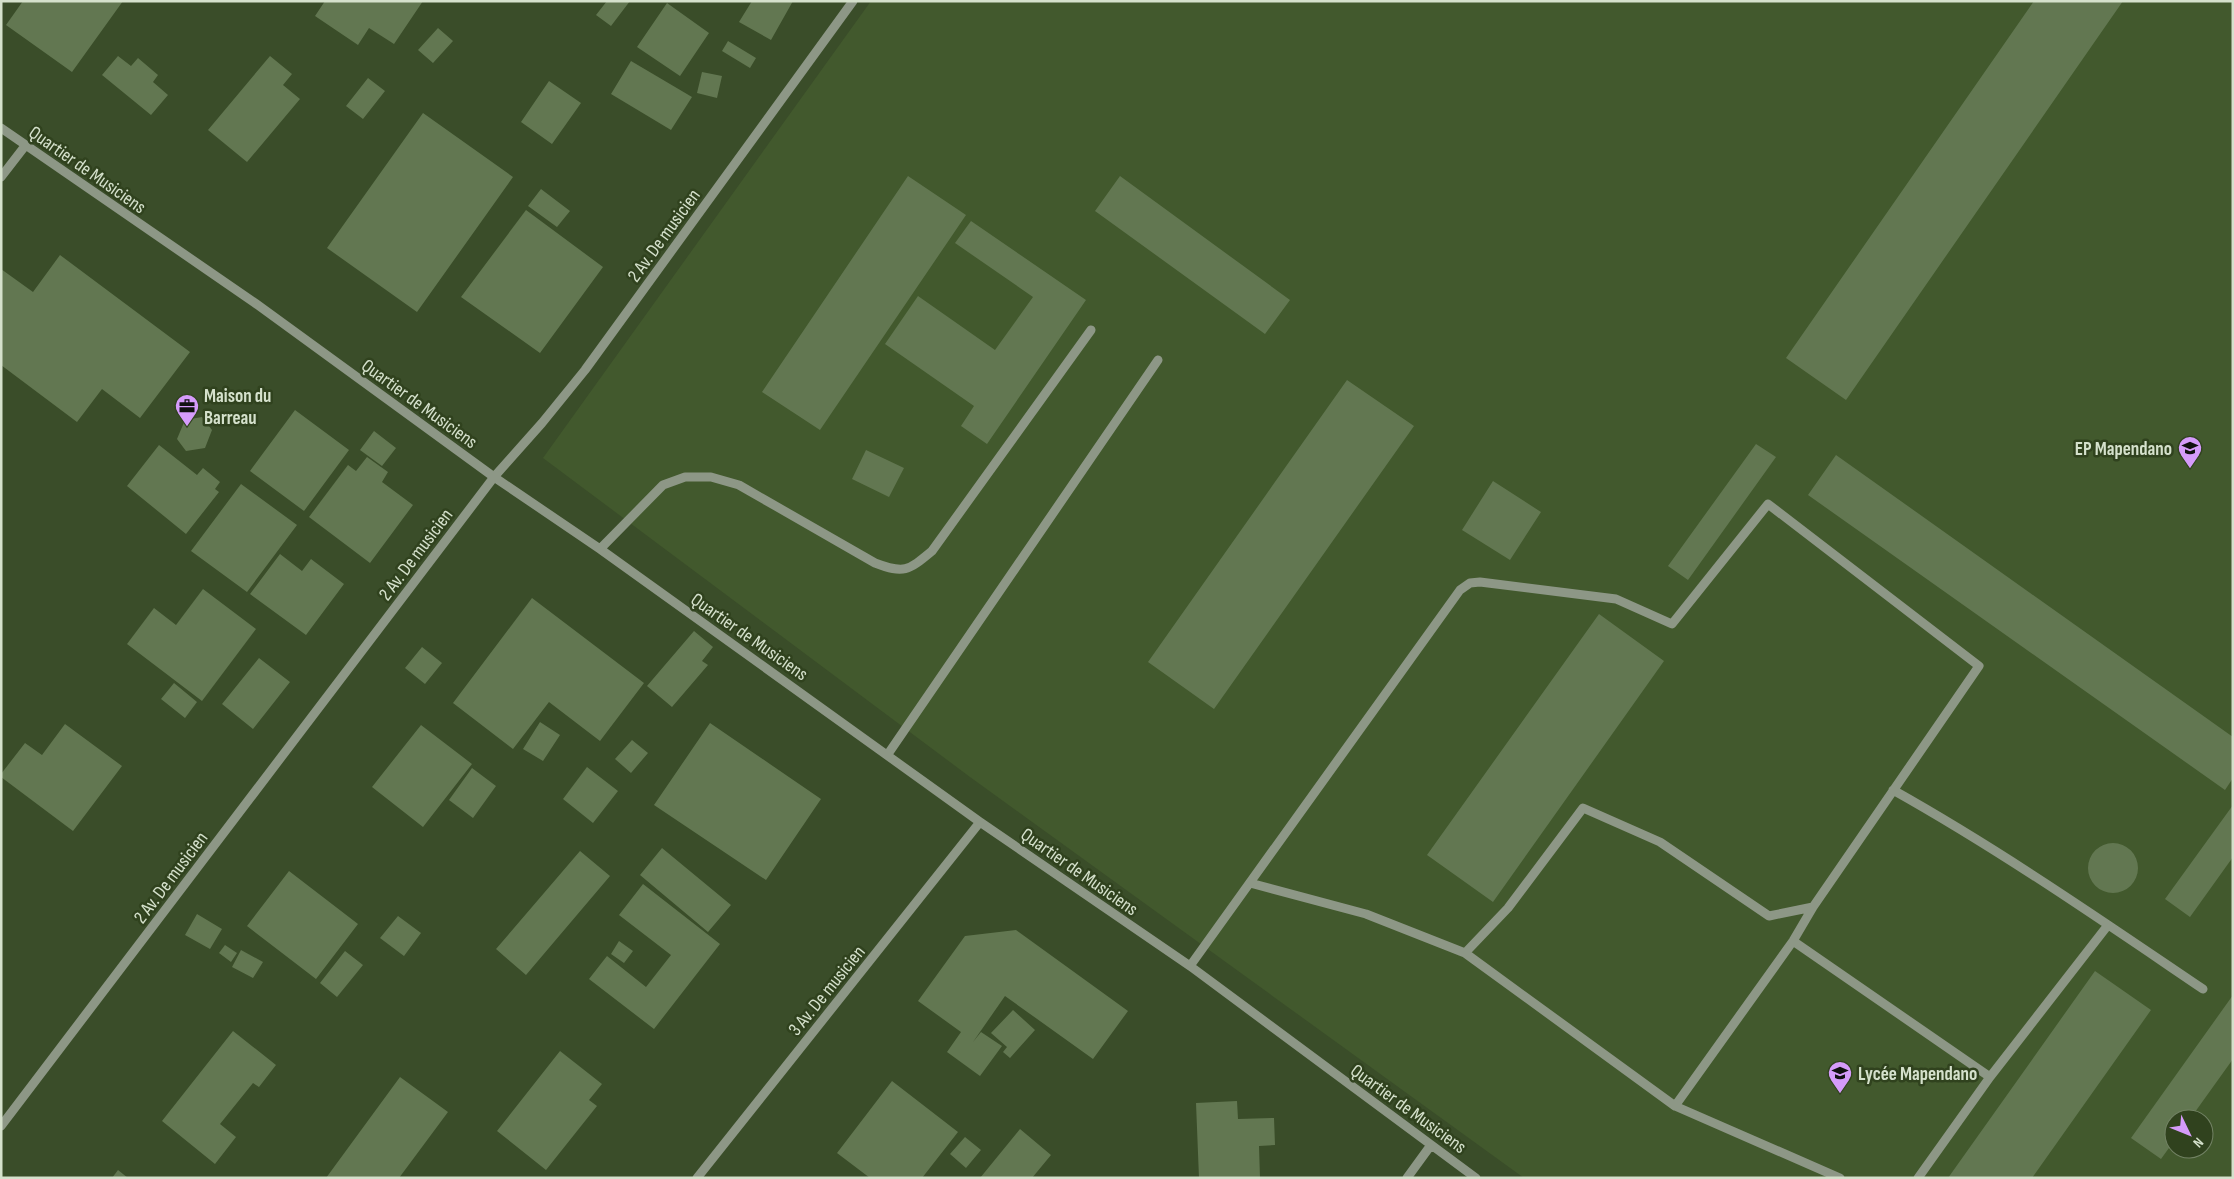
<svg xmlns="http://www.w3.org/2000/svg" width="2234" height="1179" font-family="'Sofia Sans Condensed',sans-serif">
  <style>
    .built { fill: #42592d; fill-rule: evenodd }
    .building { fill: #627751 }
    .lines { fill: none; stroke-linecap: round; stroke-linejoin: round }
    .minor { stroke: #8d9786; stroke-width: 9 }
    .labels { text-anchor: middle; stroke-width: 5; stroke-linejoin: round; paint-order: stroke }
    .street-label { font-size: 19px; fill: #d5e1cc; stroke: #30421e }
    .poi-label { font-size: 19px; font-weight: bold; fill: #d5e1cc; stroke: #30421e; text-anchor: start }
  </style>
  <rect width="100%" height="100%" fill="#3a4d29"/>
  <!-- built -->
  <path class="built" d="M871,1H2233V1178H1524L970,777L543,458ZM2174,1119H2204V1149H2174Z"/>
  <!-- building -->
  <path class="building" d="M23,1H123L72,72L6,25Z
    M325,1H423L394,44L369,28L358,45L315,16Z
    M607,1H630L611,26L596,15Z
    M752,1H793L771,40L739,22Z
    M2034,1H2123L1846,400L1786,358Z
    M667,3L709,33L680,76L637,47Z
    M438,28L453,41L433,63L418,50Z
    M728,41L756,58L750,68L722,51Z
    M118,56L131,66L138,58L158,75L153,82L168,95L151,115L102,75Z
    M270,56L292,74L283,85L300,99L247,162L208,130Z
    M631,61L692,97L671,130L611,94Z
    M702,72L722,76L717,98L697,93Z
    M368,78L385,91L363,119L346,106Z
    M549,81L581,103L552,144L521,122Z
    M423,113L513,177L417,312L327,248Z
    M908,176L966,215L820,430L762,392Z
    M1120,176L1290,300L1265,334L1095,211Z
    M541,189L570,211L557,227L528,206Z
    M526,210L603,267L540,353L461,297Z
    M971,221L1086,300L987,444L961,426L974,406L885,344L918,296L995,350L1033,297L955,243Z
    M60,255L190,352L140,418L102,389L77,422L1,365V269L33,292Z
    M1347,380L1414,426L1214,709L1148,662Z
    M295,410L349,450L304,511L250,471Z
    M202,417L212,430L205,448L186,451L177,439L185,420Z
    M374,431L396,448L382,466L360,450Z
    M1756,444L1776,457L1688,580L1668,566Z
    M159,445L197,475L203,468L220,482L215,489L219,492L186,534L127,486Z
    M866,450L904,468L889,497L852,479Z
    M1836,455L2233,737V778L2225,790L1808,495Z
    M367,457L388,472L382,482L413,505L370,563L309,517L348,465L356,471Z
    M1493,481L1541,512L1510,560L1462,530Z
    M241,484L297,525L247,592L191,551Z
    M280,554L302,571L311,559L344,584L306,635L250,594Z
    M203,589L256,629L202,701L127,644L154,608L176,625Z
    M532,598L644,683L600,741L549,702L513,749L453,703Z
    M1599,614L1664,661L1493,902L1427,855Z
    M694,631L713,647L702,661L708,665L672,707L647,686Z
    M422,647L442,663L425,684L405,668Z
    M259,658L290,682L253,729L222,704Z
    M174,683L197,702L185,718L161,699Z
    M540,722L560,735L543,761L523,749Z
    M710,723L821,799L766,880L654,805Z
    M65,724L122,766L73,831L1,777V774L25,743L42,755Z
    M421,725L472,764L423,827L372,787Z
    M632,740L648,753L631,773L615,759Z
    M587,767L618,791L593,823L563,799Z
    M472,768L496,786L473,818L449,800Z
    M2233,805V857L2190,917L2165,899Z
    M2088 868a25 25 0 1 1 50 0a25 25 0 1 1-50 0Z
    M662,848L731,905L708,932L640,875Z
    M580,851L610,876L526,975L496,949Z
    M289,871L358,924L316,979L247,926Z
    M643,884L720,944L654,1029L589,979L607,956L646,987L671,955L619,915Z
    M197,914L222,929L210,949L185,935Z
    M398,916L421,933L404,956L380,938Z
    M1016,930L1128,1011L1093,1059L1005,996L973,1042L981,1032L1002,1046L980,1076L947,1052L961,1032L918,1001L965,936Z
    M619,941L633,951L624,963L611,954Z
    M225,945L237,953L231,962L219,953Z
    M241,950L263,962L253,978L232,967Z
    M345,951L363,965L337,997L320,983Z
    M2095,971L2151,1010L2032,1178H1948Z
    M2233,995V1059L2190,1119H2174V1141L2161,1159L2131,1138Z
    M1013,1010L1035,1030L1010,1058L1003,1052L1007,1047L991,1033Z
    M233,1031L276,1065L259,1087L253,1083L220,1124L236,1137L215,1164L162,1121Z
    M560,1051L602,1084L589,1100L597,1106L546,1170L497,1131Z
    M400,1077L448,1112L399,1178H326Z
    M892,1081L958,1132L922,1178H870L837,1153Z
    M1237,1101L1238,1119L1274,1118L1275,1145L1259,1146L1260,1178H1199L1196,1103Z
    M1020,1129L1051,1155L1032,1178H980Z
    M965,1137L981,1150L966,1168L950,1154Z
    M118,1170L128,1178H112Z"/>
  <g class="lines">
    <!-- minor -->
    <path class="minor" d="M1,128L255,303L494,477L600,549L980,822L1190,966L1476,1178
      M1,177L25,146
      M600,549L663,485L685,477H711L739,485L875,563C904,574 908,571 932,551L1091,330
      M888,754L1158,360
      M1893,790C2000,850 2101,920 2203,989
      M1793,941L1990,1077
      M1465,953L1675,1106L1840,1178
      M1190,966L1460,590L1470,583L1480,582L1616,599L1672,624L1768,504L1979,666L1813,907L1769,916L1660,842L1583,808L1508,908L1465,953L1366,914L1250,883
      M1675,1106L1793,941L1813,907
      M1,1126L494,477L542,423L585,370L853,1
      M697,1178L980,822
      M1407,1178L1431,1145
      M1918,1178L1990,1077L2108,925"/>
  </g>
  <!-- icons -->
  <defs>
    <g id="office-pin" transform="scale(1.25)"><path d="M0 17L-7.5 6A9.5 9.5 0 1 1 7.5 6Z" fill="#d59bfa" stroke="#30421e"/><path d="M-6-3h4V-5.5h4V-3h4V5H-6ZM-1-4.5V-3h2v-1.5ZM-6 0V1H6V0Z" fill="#111"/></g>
    <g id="school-pin" transform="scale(1.25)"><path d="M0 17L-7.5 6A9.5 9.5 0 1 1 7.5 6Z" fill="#d59bfa" stroke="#30421e"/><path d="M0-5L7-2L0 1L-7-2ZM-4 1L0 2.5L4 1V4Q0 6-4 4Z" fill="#111"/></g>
  </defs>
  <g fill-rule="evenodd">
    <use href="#office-pin" x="187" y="406"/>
    <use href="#school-pin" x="2190" y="448"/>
    <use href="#school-pin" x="1840" y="1073"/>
  </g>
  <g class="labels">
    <!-- street labels -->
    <g class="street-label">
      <text transform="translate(88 169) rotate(35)" y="7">Quartier de Musiciens</text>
      <text transform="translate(663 235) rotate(-54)" y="7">2 Av. De musicien</text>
      <text transform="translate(420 403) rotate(36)" y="7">Quartier de Musiciens</text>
      <text transform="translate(415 554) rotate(-53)" y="7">2 Av. De musicien</text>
      <text transform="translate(750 636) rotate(35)" y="7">Quartier de Musiciens</text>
      <text transform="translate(1080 871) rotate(35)" y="7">Quartier de Musiciens</text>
      <text transform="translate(170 877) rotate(-53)" y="7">2 Av. De musicien</text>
      <text transform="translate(826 990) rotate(-51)" y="7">3 Av. De musicien</text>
      <text transform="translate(1409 1108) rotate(36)" y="7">Quartier de Musiciens</text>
    </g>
    <!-- poi labels -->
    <g class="poi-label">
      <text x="204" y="402">Maison du<tspan x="204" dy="22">Barreau</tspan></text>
      <text x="2172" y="455" text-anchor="end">EP Mapendano</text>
      <text x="1858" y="1080">Lycée Mapendano</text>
    </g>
  </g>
  <!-- border -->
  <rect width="2234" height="1179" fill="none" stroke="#d5e1cc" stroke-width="5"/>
  <!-- north arrow -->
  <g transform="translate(2189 1134) rotate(133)"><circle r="24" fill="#30421e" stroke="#728264"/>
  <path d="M0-4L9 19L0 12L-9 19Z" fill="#d59bfa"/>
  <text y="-8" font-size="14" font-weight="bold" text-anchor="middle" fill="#d5e1cc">N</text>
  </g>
</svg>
